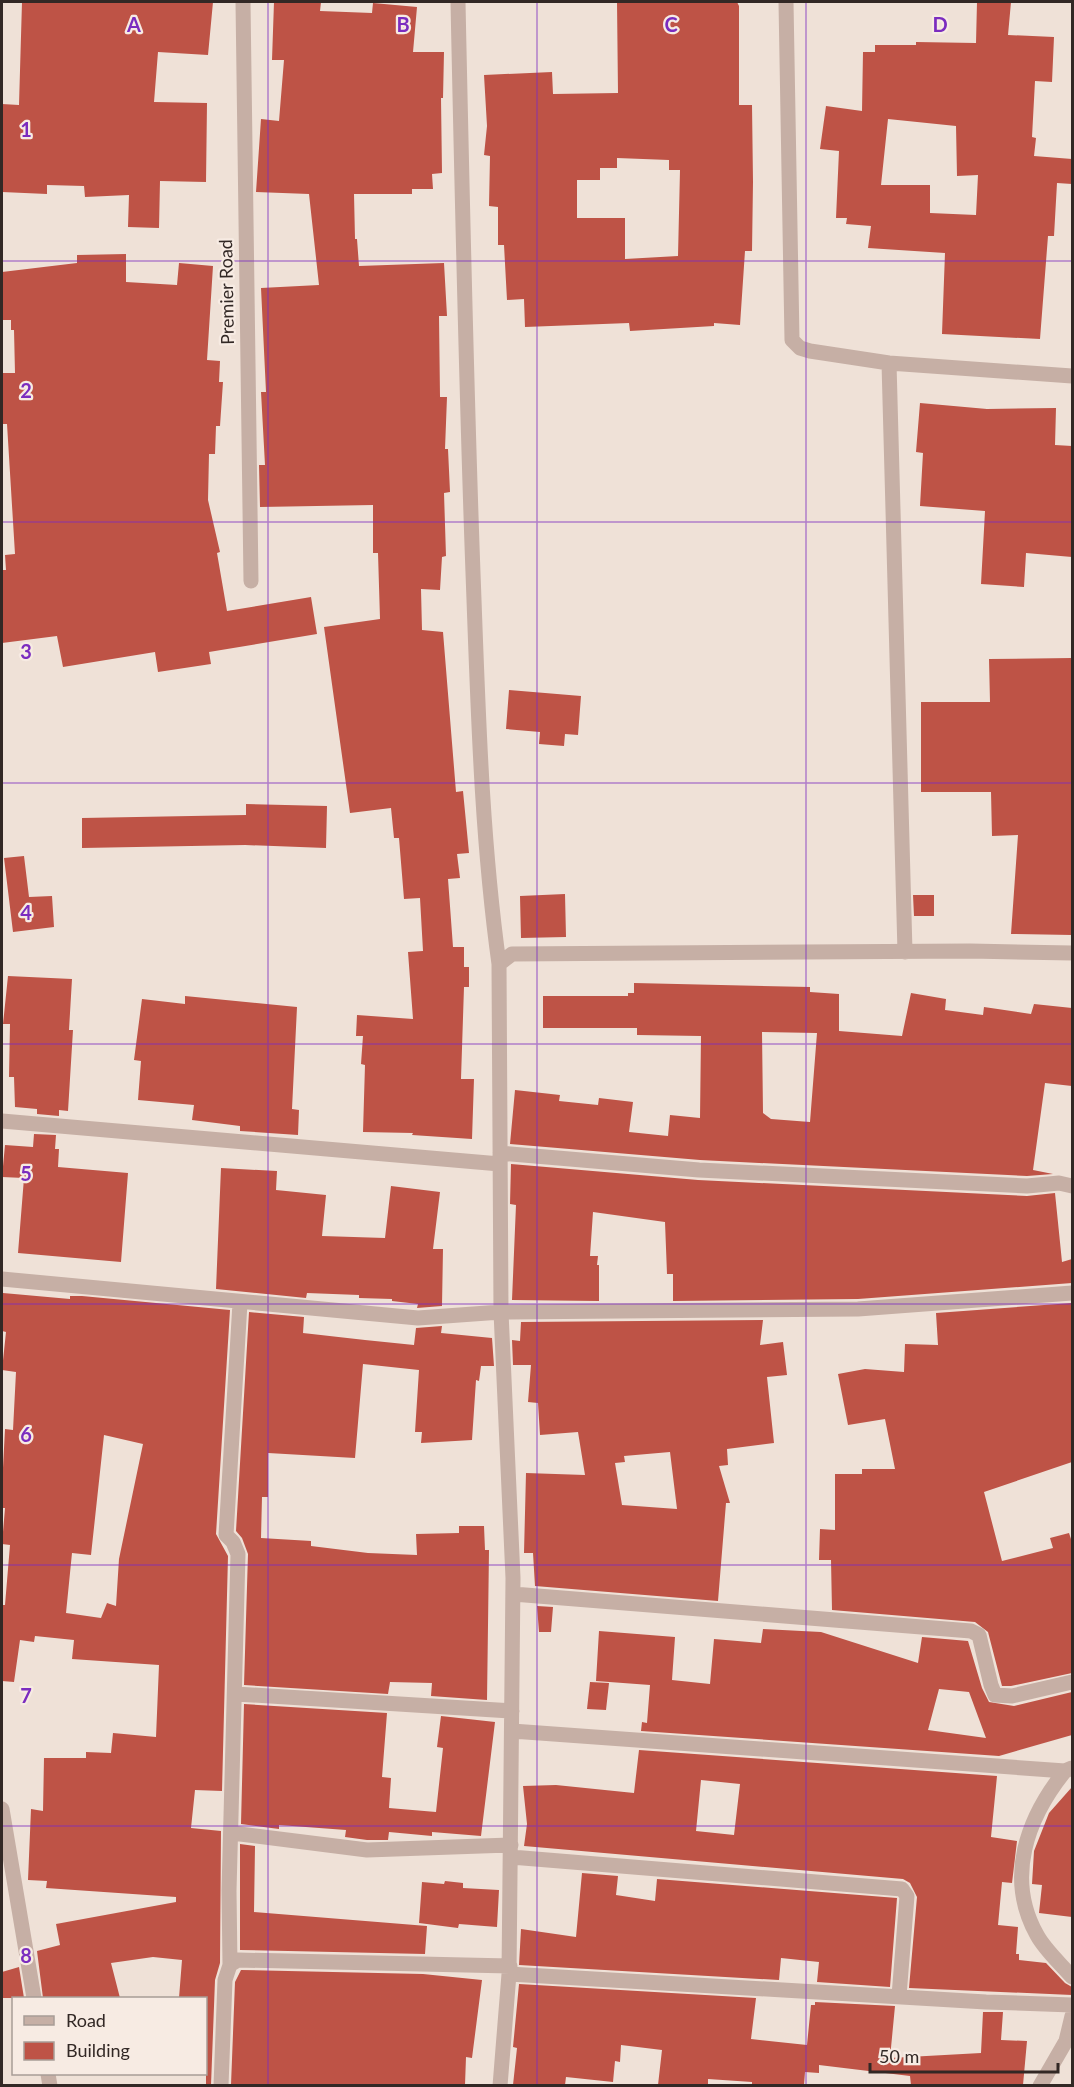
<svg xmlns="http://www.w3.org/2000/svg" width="1074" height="2087" font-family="Lato,sans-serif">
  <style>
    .building { fill: #be5346; fill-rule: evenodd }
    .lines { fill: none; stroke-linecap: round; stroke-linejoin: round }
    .minor { stroke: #c6afa5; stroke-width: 15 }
    .grid { fill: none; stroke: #7b2cbf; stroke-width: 1.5; stroke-opacity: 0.55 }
    .labels { text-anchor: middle; stroke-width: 4.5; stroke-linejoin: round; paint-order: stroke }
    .street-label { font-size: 18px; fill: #322825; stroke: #f7ebe3 }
    .grid-label { font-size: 20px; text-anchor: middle; font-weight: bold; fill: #7b2cbf; stroke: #f7ebe3; stroke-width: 4.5; stroke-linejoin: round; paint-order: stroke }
  </style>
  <rect width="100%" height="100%" fill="#efe1d7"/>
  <!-- building -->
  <path class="building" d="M22,2H213L208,55L158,52L154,102L207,103L206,182L160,181L159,228L128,227L129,195L85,197L84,186L47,185V194L2,192V104L19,105Z
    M274,2H321L320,11L372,13L373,3L417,7L413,52H444L443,98H441L442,173L432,174L433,189H412V194H354L355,239H357L359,266L444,263L447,316H439L440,397H447L445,449H448L450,492L444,493L446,556L442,557L440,590L421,589L422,630L443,632L456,792L463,791L469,853L457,854L460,878L448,879L453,947H464V967H469V987H464L461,1079H474L472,1139L412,1135L413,1133L363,1132L365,1065L361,1064L363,1036H356L357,1015L413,1019L408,952L423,951L420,898L404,899L399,838H394L391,808L350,813L324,627L380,619L378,553H373V505L260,507L259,465H265L261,392H266L261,288L319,285L309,194L256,192L261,119L279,121L284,60H272Z
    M617,2H737L739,6V105H752L753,182L752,251H745L740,325L714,323V326L630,331L629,323L525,327L524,299L507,300L504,245H498V207L489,206L490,156L484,155L487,126L484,75L552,72L553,94L618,93ZM617,158L669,160V170H680L678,256L625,259V218H577V180H600V168H617Z
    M977,2H1011L1008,35L1054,37L1052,82L1035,81L1032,137L1036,138L1034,156L1072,159V184L1057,183L1054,236H1048L1040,339L942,334L945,253L868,248L871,226L846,224L847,218H836L839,151L820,149L826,106L862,111L863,52H875V45H916V42L976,43ZM888,119L956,126L957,176L978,175L976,215L930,213V185H881Z
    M126,254V282L177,285L179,263L213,266L207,360L220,361L219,382H223L220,426H216L215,454H209L208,500L220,552L217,553L227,611L311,597L317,634L209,652L211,664L158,672L155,652L63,667L57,636L2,643V570H6L5,555L15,554L7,424H2V373H15L14,330H11V320H2V272L77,263V255Z
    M920,403L987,409L1056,408L1055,445L1072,446V557L1026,553L1024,587L981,584L985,511L920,506L923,453L916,452Z
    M1072,658V935L1011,934L1018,835L992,836L991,792H921V702H990L989,659Z
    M509,690L581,696L578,735L565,734L564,746L539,744L540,732L506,729Z
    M246,804L327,806L326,848L245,845L82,848V818L246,815Z
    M24,856L29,897L52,896L54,927L13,932L4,858Z
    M565,894L566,937L521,938L520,896Z
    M913,895H934V916H914Z
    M8,976L72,979L69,1030H73L68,1111L59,1110V1116L37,1114V1109L15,1107L14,1077H9L10,1024H3Z
    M634,983L810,987V992L839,994V1031L902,1036L911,993L946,999L945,1010L983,1015L984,1007L1031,1014L1034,1004L1072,1008V1086L1045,1083L1033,1170L1053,1174L1027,1176L700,1160L510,1144L515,1090L560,1095L559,1101L598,1105L599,1098L633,1102L629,1132L668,1136L670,1115L700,1118L701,1036L637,1035V1028H543V996H628V993H634ZM762,1032L817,1033L810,1122L771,1119L763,1113Z
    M185,996L297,1007L292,1109L299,1110L298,1135L240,1131V1126L192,1120L194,1105L138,1100L141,1061L134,1060L142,999L185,1004Z
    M34,1134L56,1135L55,1149H59L58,1167L128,1173L121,1262L18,1253L24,1178L2,1177L5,1145L33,1147Z
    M511,1164L698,1180L1027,1196L1055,1193L1062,1262L1072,1259V1283L858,1299L673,1301V1274H667L665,1222L593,1212L590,1256H598L597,1265H599V1301L512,1300L516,1205L510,1204Z
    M221,1168L277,1171L276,1190L326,1195L322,1236L385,1238L391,1186L440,1192L433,1249H443L442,1306L417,1308L418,1304L392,1301V1299L359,1298V1295L307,1293L306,1298L216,1289Z
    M3,1293L70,1299V1296H82L230,1310L216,1534L228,1556L222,1791L195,1790L191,1828L221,1831L220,1963L215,1980L211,2085H206V1998H179L182,1960L153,1957L111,1963L120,1998H43L37,1951L60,1945L56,1924L176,1902V1897L46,1888L47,1881L28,1880L31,1809L43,1811L44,1758H86V1752L111,1753L113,1733L156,1737L159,1665L72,1659L74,1640L35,1636L34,1642L20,1640L14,1682L2,1681V1605H5L10,1545L2,1544L5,1508H2V1487L5,1429L13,1430L16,1372L2,1370L6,1332L2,1331ZM104,1435L143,1444L119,1559L116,1606L107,1603L101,1618L66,1613L72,1553L91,1555Z
    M1072,1303V1462L984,1492L1002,1561L1053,1548L1050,1538L1069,1533L1072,1542V1673L1011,1686H1002L988,1632L975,1622L832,1610L831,1560H819L820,1529L835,1530V1474H862V1469H895L885,1419L848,1425L838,1374L865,1369L904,1372L905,1344L938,1345L936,1313Z
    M249,1312L304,1317L303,1333L365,1340L414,1345L416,1328L442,1326L441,1333L492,1338L494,1366H481L479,1381L476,1380L472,1440L421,1443L422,1432H415L419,1370L363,1364L355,1458L268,1453V1497H262L261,1538L311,1541V1546L368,1553L417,1555L416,1534L459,1533V1526H484L485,1550H489L487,1700L431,1696L432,1683L390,1682L388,1694L244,1685L248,1554L242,1538L236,1531Z
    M763,1320L760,1345L783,1342L787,1375L767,1377L774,1443L727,1449L728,1465L719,1466L730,1503H726L718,1601L535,1586L533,1553H524L526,1473L585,1475L578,1432L540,1435L538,1403L528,1402L531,1365H513L512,1340L520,1341L521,1322ZM670,1452L677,1509L622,1505L615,1463L625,1462L624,1456Z
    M537,1606L553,1607L551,1632H539Z
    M763,1629L821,1632L918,1663L922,1637L968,1641L982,1688L989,1702L1014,1706L1072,1692V1735L999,1756L641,1731L642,1722L647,1723L650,1685L596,1681L599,1631L675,1637L672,1680L710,1684L714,1639L761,1643ZM939,1689L969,1692L986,1738L928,1730Z
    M590,1682L609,1683L606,1710L587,1709Z
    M244,1704L387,1713L382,1777L391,1778L389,1808L436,1812L443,1748L437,1747L441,1716L495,1722L481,1836L432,1832V1836L389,1832L388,1840H367L345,1837L346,1830L279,1825V1829L241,1824Z
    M639,1750L997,1776L991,1837L1017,1841L1012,1883L1002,1882L998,1925L1018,1927L1016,1954H1019V1960L1046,1963L1065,1983L1072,1987V1995L909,1988L917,1897L910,1883L903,1879L524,1846L527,1824L523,1786L556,1785L634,1793ZM701,1780L740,1784L734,1835L696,1831Z
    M1072,1787V1917L1039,1913L1042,1885L1032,1884L1034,1851L1049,1813Z
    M240,1844L255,1846L254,1912L427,1926L425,1954L240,1950Z
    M582,1873L618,1876L616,1895L655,1901L657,1879L897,1898L890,1987L817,1982L819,1962L781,1958L779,1980L519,1965L521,1929L576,1937Z
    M445,1881L463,1883V1888L499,1890L497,1927L459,1924L458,1928L419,1923L422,1882L444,1884Z
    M19,1967L24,1998H2V1972Z
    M241,1970L423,1974L482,1980L472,2058L466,2057L465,2085H231L235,1982Z
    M519,1984L756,1998L751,2039L807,2045L811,2005H815V2002L895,2006L890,2058L981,2053L983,2012H1003L1001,2040L1027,2041L1023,2085H911L910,2076L819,2065V2073L805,2072L804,2085H752V2082L708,2079V2085H658L662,2050L621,2045L620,2062L615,2061L613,2082L566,2077L565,2085H513L517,2048L513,2047Z"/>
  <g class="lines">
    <!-- minor -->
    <path class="minor" d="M243,2L251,581
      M458,2C462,192 466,382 473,573C478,704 481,834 499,964
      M786,2L792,340L800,348L810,351L889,363L1072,376
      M889,363L905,952
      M2,1121L500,1164
      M500,1153L699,1170L1027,1186L1059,1183L1072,1186
      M2,1279L418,1318L501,1312L858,1309L1072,1293
      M513,1594L971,1631L979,1635L991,1685L995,1695L1012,1696L1072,1682
      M236,1694L512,1711
      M512,1731L1065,1771L1072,1768
      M1065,1771C1027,1818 1005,1878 1037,1935C1045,1950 1061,1964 1072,1977
      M2,1809L34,1998
      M232,1833L367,1850L511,1845
      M511,1857L902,1889L907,1896L899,1996
      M230,1965L238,1960L510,1966
      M509,1974L986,2002L1072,2005
      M48,2074L50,2086
      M221,2086L225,1980L230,1965L229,1891L238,1554L233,1542L226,1535L240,1303
      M500,2086L509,1974L513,1578L501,1312L499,964L512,954L970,951L1072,953
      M1040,2086L1066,2041L1072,2016"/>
  </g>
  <!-- grid -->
  <path class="grid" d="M268,2V2086M537,2V2086M806,2V2086M2,261H1072M2,522H1072M2,783H1072M2,1044H1072M2,1304H1072M2,1565H1072M2,1826H1072"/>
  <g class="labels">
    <!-- street labels -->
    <g class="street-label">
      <text transform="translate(227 292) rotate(-91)" y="6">Premier Road</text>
    </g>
  </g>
  <g class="grid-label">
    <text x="134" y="32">A</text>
    <text x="403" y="32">B</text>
    <text x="671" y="32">C</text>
    <text x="940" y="32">D</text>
    <text x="26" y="137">1</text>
    <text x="26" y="398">2</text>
    <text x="26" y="659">3</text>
    <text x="26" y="920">4</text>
    <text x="26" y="1181">5</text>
    <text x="26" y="1442">6</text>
    <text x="26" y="1703">7</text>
    <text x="26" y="1963">8</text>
  </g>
  <!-- border -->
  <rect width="1074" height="2087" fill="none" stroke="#322825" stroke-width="6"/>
  <!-- legend -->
  <rect x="12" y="1997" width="195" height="78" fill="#f7ebe3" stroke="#a89d97" stroke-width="1.5"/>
  <rect x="24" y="2016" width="30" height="9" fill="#c6afa5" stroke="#a89d97" stroke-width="1.5"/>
  <text x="66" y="2027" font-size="18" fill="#322825">Road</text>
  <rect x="24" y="2042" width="30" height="18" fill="#be5346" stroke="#a89d97" stroke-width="1.5"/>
  <text x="66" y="2057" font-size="18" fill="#322825">Building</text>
  <!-- scale -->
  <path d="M870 2063v9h188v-9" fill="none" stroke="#322825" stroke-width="3"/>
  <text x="879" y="2063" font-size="18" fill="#322825" stroke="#f7ebe3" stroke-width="4.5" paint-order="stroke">50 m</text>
</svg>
